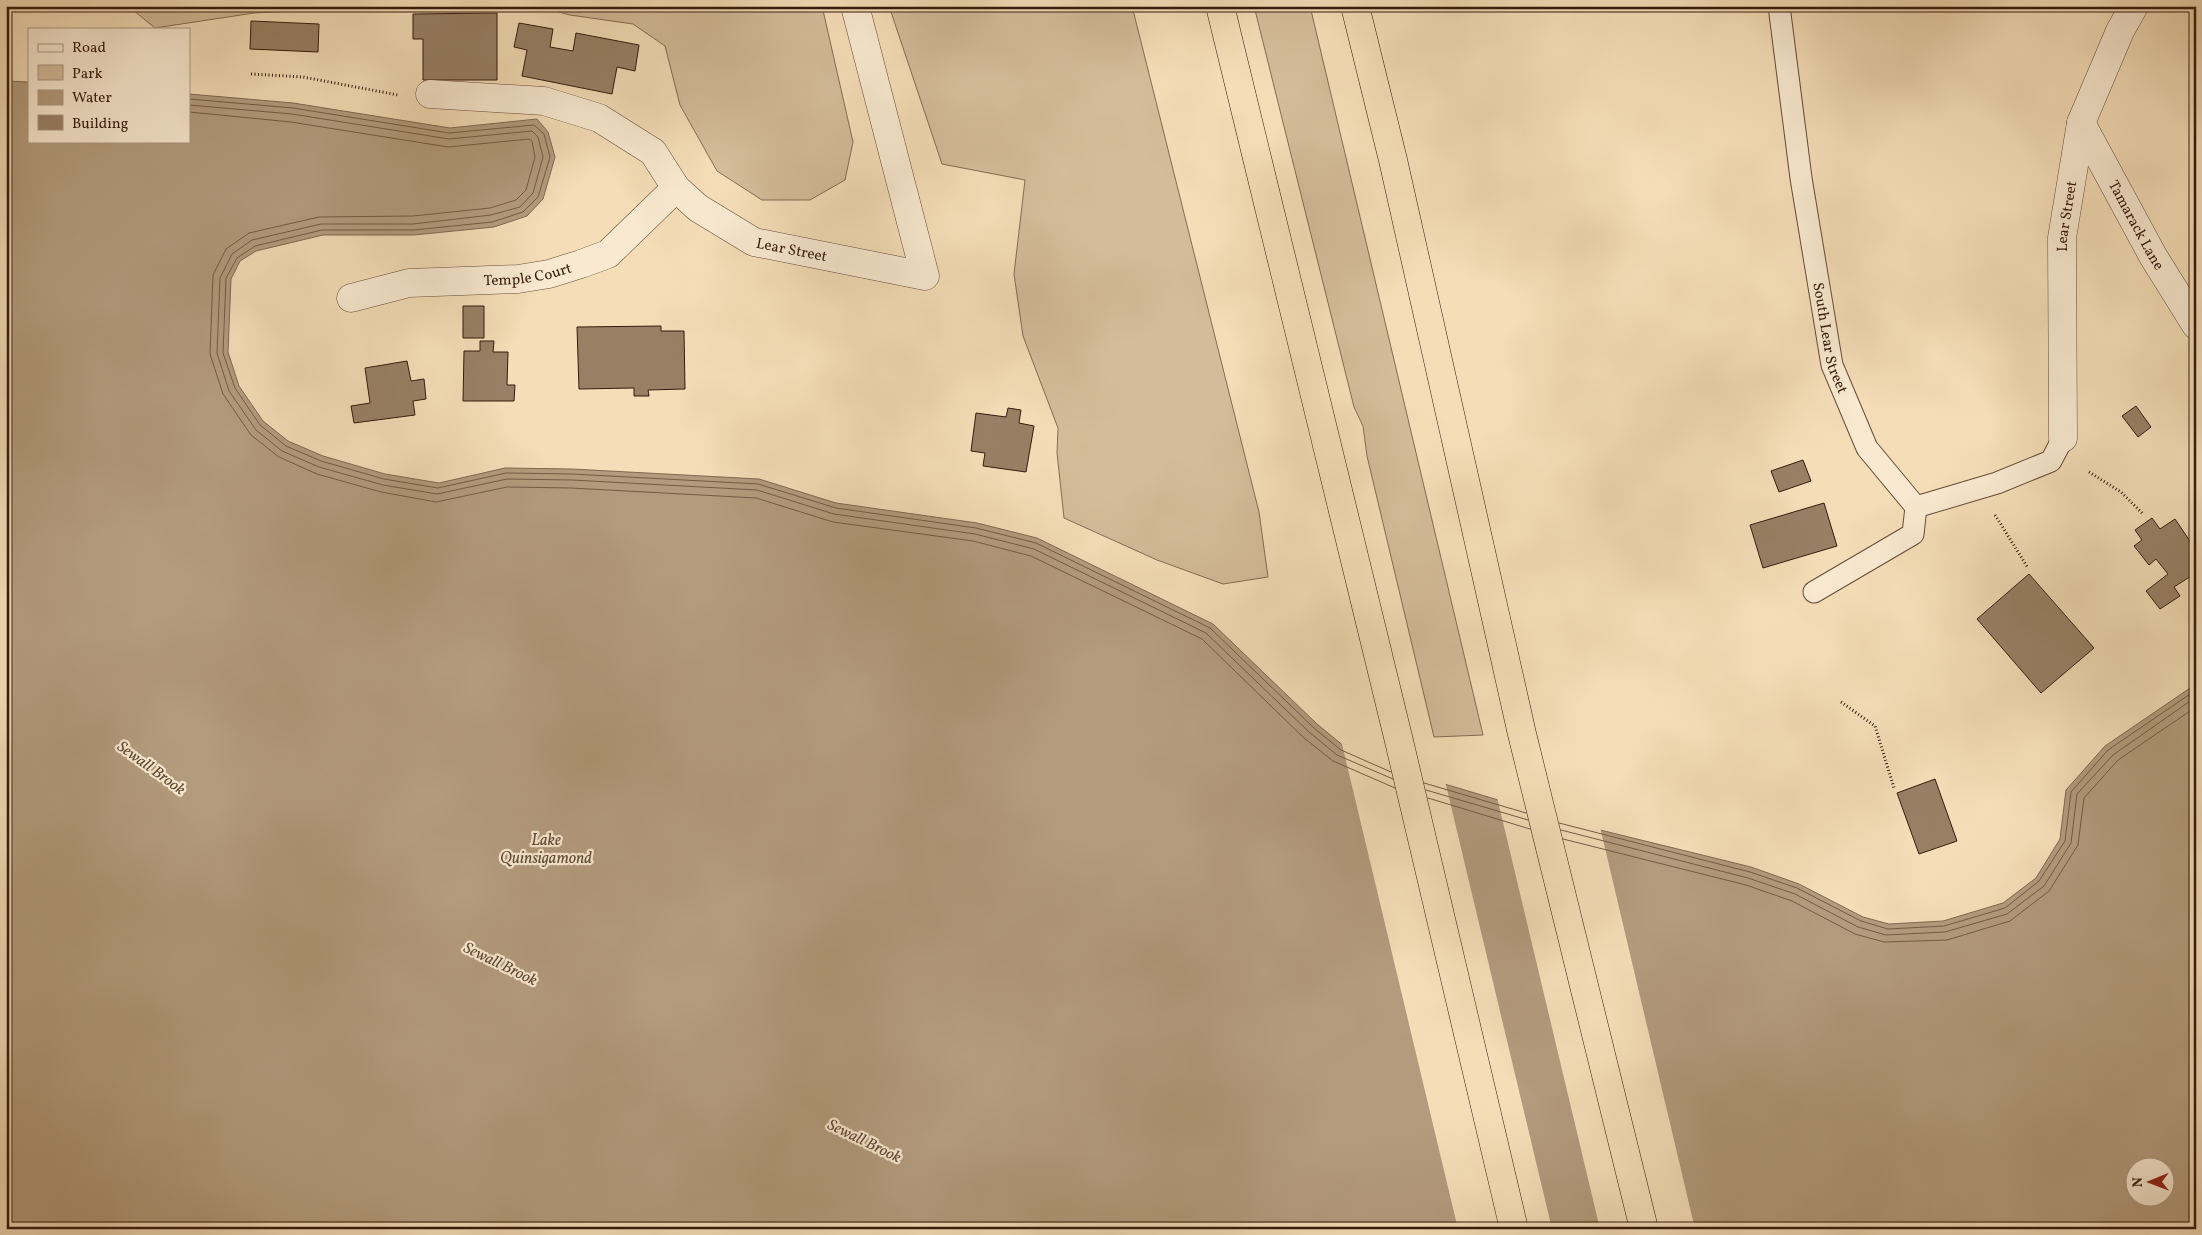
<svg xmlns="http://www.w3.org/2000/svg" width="2202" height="1235" font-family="Vollkorn,serif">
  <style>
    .green { fill: #d4bc9a; stroke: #846c53 }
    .water { fill: #b39b7d; stroke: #816850; fill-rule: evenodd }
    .pier { fill: #f4ddb7 }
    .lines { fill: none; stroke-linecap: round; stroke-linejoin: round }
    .shore { stroke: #745b44; stroke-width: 1 }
    .building { fill: #988065; stroke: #351b0c }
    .service-casing { stroke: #654c37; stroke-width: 23 }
    .minor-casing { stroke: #654c37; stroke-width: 29 }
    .motorway-casing { stroke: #351b0c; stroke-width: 29 }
    .path { stroke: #351b0c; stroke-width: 3; stroke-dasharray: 1 2.5; stroke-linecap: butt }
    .service { stroke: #f8e9d0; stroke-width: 21 }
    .minor { stroke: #f8e9d0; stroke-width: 28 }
    .motorway { stroke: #f4ddb7; stroke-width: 28 }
    .labels { text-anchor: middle; stroke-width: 4.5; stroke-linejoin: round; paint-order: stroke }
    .street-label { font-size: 15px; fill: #351b0c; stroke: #f8e9d0 }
    .water-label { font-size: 16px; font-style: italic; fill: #614834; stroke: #f8e9d0 }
  </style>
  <rect width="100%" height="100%" fill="#f4ddb7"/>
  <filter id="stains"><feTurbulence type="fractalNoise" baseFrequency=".004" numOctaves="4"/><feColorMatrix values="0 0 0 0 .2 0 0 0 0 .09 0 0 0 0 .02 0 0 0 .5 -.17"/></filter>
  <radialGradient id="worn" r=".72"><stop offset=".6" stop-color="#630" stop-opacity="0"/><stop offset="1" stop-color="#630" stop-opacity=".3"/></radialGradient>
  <!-- green -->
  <path class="green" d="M128,6H388L254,13L155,28Z
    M536,6H822L853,142L845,180L810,200H762L717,171L680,105L665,46L633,24L570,15Z
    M889,6H1132L1259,512L1268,577L1223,584L1157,560L1064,518L1057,453L1058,428L1023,336L1014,274L1025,180L942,164Z
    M1254,6H1310L1483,735L1434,737L1367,456L1363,426L1354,407Z"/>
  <!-- water -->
  <path class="water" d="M6,81L29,82V141H189V94L293,103L450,128L537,119L548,132L555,157L543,199L527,216L494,227L414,235H323L256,251L240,261L231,279L228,352L239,386L263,421L288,441L323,456L385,474L439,483L505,468L572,469L759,479L836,503L977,523L1037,538L1213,624L1317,724L1345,747L1401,771L1592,828L1751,867L1799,884L1863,917L1889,924L1943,921L2003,903L2036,878L2060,839L2066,790L2105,746L2196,684V1229H6ZM2134,1168H2164V1198H2134Z"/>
  <!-- pier -->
  <path class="pier" d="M1341,740L1346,744L1402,768L1445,781L1552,1229H1458Z
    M1497,797L1600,827L1695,1229H1600Z"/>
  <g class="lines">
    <!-- shore -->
    <path class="shore" d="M189,99L293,108L449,133L534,125L544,134L550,157L538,197L523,212L492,222L414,230H322L255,246L237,258L226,278L223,353L235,388L260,425L286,446L321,461L384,479L438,488L506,473L572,474L758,484L836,508L976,528L1036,543L1210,628L1314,728L1341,750L1391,772
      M189,105L292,114L449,139L532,131L538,137L543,157L533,193L520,207L491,215L413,224H321L252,240L232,254L220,278L217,353L229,391L256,430L282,451L319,467L383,485L437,494L507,479L572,480L757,490L834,514L975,534L1034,549L1206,633L1309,732L1337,755L1393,779
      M189,112L291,122L448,147L529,139L532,141L535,157L526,190L516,200L490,208L413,216L319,217L249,233L226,249L213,275L210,354L223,394L251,435L279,457L317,474L381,492L436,502L507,487L571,488L756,498L833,522L973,541L1031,556L1202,639L1304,738L1333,761L1395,788
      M1424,783L1526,813
      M1426,790L1528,820
      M1428,798L1530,829
      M1559,823L1750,872L1797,888L1861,921L1888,929L1944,926L2005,908L2039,881L2065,841L2071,792L2108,750L2196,690
      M1561,830L1748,878L1795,894L1858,927L1886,935L1945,932L2007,914L2044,886L2071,843L2077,794L2113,755L2196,697
      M1563,839L1746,885L1792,901L1855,934L1884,942L1947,940L2010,921L2049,891L2078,845L2084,798L2118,760L2196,707"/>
  </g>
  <!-- building -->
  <path class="building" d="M497,13V80H423V39H413V14Z
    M251,21L319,24L318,52L250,49Z
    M519,23L553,29L550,47L573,51L576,33L639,45L635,71L617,67L612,94L522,76L527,50L514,47Z
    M463,306H484V338H463Z
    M661,326V331H684L685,389L648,390L649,396H634V388L579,389L577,327Z
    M480,341H494L493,352H508L507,385H515L514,401H463L464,351H480Z
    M407,361L411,381L424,379L426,399L413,401L415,415L354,423L351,406L370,403L365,368Z
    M2136,406L2151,427L2138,437L2122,416Z
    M1008,408L1021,410L1019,423L1034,426L1026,472L983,466L985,453L971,451L976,413L1006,417Z
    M1803,460L1811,481L1779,492L1771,471Z
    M1824,503L1837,546L1763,568L1750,525Z
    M2152,518L2160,529L2175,519L2196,550V573L2174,587L2180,596L2160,609L2146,591L2168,574L2156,559L2149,565L2134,546L2142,540L2135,530Z
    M2029,574L2094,648L2041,693L1977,619Z
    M1935,779L1957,841L1919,854L1897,793Z"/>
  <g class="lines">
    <!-- service casing -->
    <g class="service-casing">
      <g id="service">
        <path id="s1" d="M1779,6L1801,178L1832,365L1867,448L1916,507L1913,534L1814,592"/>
        <path d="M1916,507L1997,483L2051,461L2063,438"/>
      </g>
    </g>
    <!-- minor casing -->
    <g class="minor-casing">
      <g id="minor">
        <path id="s2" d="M430,94L544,101L599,118L653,152L676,188L698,208L754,242L925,276L855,6"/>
        <path id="s3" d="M2081,123L2153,256L2196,325"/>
        <path id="s4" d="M351,298L409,283L518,279L549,274L581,264L608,254L676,188"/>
        <path id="s5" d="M2063,438L2062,238L2081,123L2120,31L2134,6"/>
      </g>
    </g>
    <!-- motorway casing -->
    <g class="motorway-casing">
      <path id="motorway" d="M1220,6L1399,741L1514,1229
        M1355,6L1393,160L1522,734L1644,1229"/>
    </g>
    <!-- path -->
    <path class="path" d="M251,74L303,77L398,95
      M2089,472L2121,492L2143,514
      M1995,515L2028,568
      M1841,702L1875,726L1894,788"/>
    <!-- service -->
    <use href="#service" class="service"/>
    <!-- minor -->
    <use href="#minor" class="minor"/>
    <!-- motorway -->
    <use href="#motorway" class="motorway"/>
  </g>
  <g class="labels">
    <!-- street labels -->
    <g class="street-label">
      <text dy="5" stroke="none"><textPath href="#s5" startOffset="222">Lear Street</textPath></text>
      <text dy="5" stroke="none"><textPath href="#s3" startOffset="116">Tamarack Lane</textPath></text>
      <text dy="5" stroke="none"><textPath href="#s2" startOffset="412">Lear Street</textPath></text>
      <text dy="5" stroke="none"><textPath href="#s4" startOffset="179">Temple Court</textPath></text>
      <text dy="5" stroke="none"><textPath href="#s1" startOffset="336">South Lear Street</textPath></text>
    </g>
    <!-- water labels -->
    <g class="water-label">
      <text transform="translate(152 767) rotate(36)" y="6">Sewall Brook</text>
      <text x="546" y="845">Lake<tspan x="546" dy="18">Quinsigamond</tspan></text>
      <text transform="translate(501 963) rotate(26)" y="6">Sewall Brook</text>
      <text transform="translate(865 1140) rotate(26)" y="6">Sewall Brook</text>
    </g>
  </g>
  <!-- margin -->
  <rect width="2202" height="1235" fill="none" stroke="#f4ddb7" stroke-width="25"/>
  <rect x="8" y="8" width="2187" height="1220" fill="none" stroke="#351b0c" stroke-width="2.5"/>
  <rect x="12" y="12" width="2177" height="1210" fill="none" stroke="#351b0c"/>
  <!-- legend -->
  <rect x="28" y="28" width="162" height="115" fill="#f8e9d0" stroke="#aa9782"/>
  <rect x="38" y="44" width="25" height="8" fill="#f8e9d0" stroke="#aa9782"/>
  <text x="72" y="52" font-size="15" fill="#351b0c">Road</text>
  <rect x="38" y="65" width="25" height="15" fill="#d4bc9a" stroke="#aa9782"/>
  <text x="72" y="78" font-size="15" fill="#351b0c">Park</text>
  <rect x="38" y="90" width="25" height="15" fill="#b39b7d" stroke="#aa9782"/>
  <text x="72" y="102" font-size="15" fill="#351b0c">Water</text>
  <rect x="38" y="115" width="25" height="15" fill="#988065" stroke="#aa9782"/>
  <text x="72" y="128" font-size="15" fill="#351b0c">Building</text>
  <!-- north arrow -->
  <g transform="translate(2150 1182) rotate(269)"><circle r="24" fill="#f8e9d0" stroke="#aa9782"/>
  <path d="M0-4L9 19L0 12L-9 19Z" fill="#8f2418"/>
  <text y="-8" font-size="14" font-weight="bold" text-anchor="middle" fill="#351b0c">N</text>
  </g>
  <rect width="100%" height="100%" filter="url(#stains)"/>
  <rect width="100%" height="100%" fill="url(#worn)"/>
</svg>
